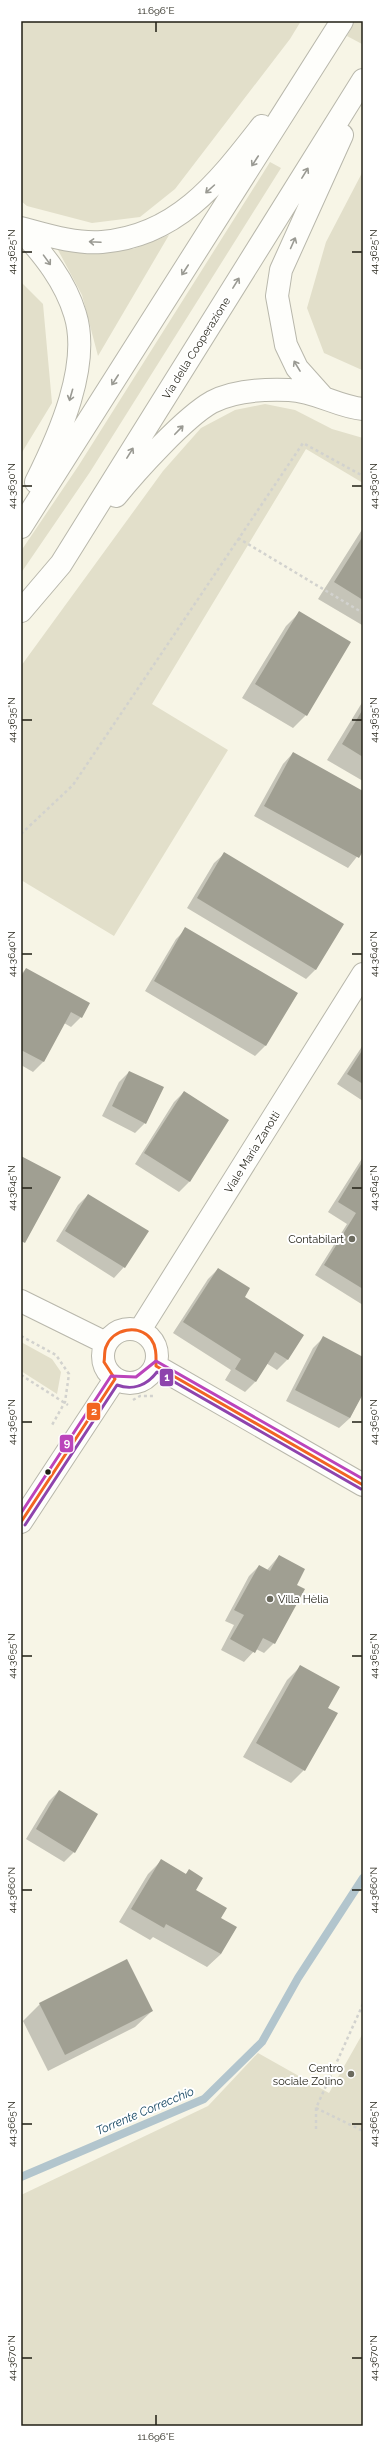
<svg xmlns="http://www.w3.org/2000/svg" width="384" height="2447" font-family="Raleway,sans-serif">
  <style>
    .green { fill: #e2dfca }
    .shadow { fill: #0003 }
    .lines { fill: none; stroke-linecap: round; stroke-linejoin: round }
    .stream { stroke: #b2c5cd; stroke-width: 8 }
    .building { fill: #a09f92 }
    .minor-casing { stroke: #b8b7ab; stroke-width: 24 }
    .trunk-casing { stroke: #b8b7ab; stroke-width: 24 }
    .path { stroke: #d2d2ce; stroke-width: 2.5; stroke-dasharray: 3 3; stroke-linecap: butt }
    .minor { stroke: #fefefb; stroke-width: 22 }
    .trunk { stroke: #fefefb; stroke-width: 22 }
    .bus-1-casing { stroke: #fff; stroke-width: 6 }
    .bus-2-casing { stroke: #fff; stroke-width: 6 }
    .bus-3-casing { stroke: #fff; stroke-width: 6 }
    .bus-1 { stroke: #f26522; stroke-width: 3 }
    .bus-2 { stroke: #8e44ad; stroke-width: 3 }
    .bus-3 { stroke: #b4b; stroke-width: 3 }
    .oneway { stroke: #9a9a93 }
    .ticks { fill: none; stroke: #201f14; stroke-width: 1.5 }
    .poi-dot { fill: #6b6a5e; stroke: #fff; stroke-width: 1.5 }
    .bus-dot { fill: #201f14; stroke: #fff; stroke-width: 1.5 }
    .labels { text-anchor: middle; stroke-width: 4; stroke-linejoin: round; paint-order: stroke }
    .street-label { font-size: 11px; fill: #201f14; stroke: #fff }
    .poi-label { font-size: 11px; fill: #201f14; stroke: #fff; text-anchor: end }
    .water-label { font-size: 12px; font-style: italic; fill: #124460; stroke: #fff }
    .line-badge { stroke: #fff; stroke-width: 1.5 }
    .badge-label { font-size: 11px; text-anchor: middle; font-weight: bold; fill: #fff }
    .neatline { fill: none; stroke: #201f14; stroke-width: 1.5 }
    .ticks-label { font-size: 10px; text-anchor: middle; fill: #201f14 }
  </style>
  <rect width="100%" height="100%" fill="#f7f5e6"/>
  <!-- green -->
  <path class="green" d="M21,21H301L290,39L175,189L140,217L92,223L27,206L21,201Z
    M355,21H363L362,44L347,36Z
    M270,162L281,168L90,472L21,573V551L79,465Z
    M363,171V370H362L324,353L307,308L326,242Z
    M169,235L98,356L82,295L58,250L133,249Z
    M21,282L43,304L52,403L21,454Z
    M265,404L295,410L332,429L363,438V483L306,449L152,704L228,750L114,936L21,880V666L163,471L201,428L235,410Z
    M21,1342L52,1359L61,1372L57,1394L21,1371Z
    M363,2033V2426H21V2195L208,2106L258,2053L329,2093Z"/>
  <!-- shadow -->
  <path class="shadow" d="M363,528V624L362,625L318,599Z
    M299,613L306,715L293,728L242,698L286,626Z
    M363,701V781L327,760Z
    M293,753L363,792V849L348,868L254,816L283,764Z
    M225,853L316,969L306,979L187,908L214,863Z
    M186,929L296,993L265,1046L255,1056L145,991L176,939Z
    M26,969L81,1017L71,1027L64,1023L43,1062L33,1072L21,1065V974Z
    M363,1045V1101L337,1084Z
    M129,1072L145,1123L135,1133L102,1116L119,1082Z
    M184,1092L228,1120L189,1182L179,1192L135,1164L174,1102Z
    M363,1157V1305L315,1275L347,1224L328,1212Z
    M88,1195L124,1267L114,1278L56,1241L78,1205Z
    M218,1269L243,1297L303,1335L287,1360L277,1370L266,1363L255,1382L245,1392L225,1380L231,1370L173,1333L208,1279Z
    M323,1338L363,1358V1392L350,1418L339,1428L286,1401L313,1348Z
    M279,1556L296,1585L274,1643L264,1653L256,1649L244,1662L221,1650L234,1625L225,1621L249,1576L259,1566L267,1570Z
    M300,1667L327,1708L304,1770L291,1783L243,1757L287,1680Z
    M59,1791L74,1852L64,1862L26,1839L49,1801Z
    M161,1861L185,1875L189,1870L195,1890L220,1918L221,1954L207,1967L153,1937L150,1940L119,1922L148,1874Z
    M40,2004L152,2011L135,2027L48,2071L23,2021Z"/>
  <g class="lines">
    <!-- stream -->
    <path class="stream" d="M21,2177L204,2099L262,2042L298,1978L363,1878"/>
  </g>
  <!-- building -->
  <path class="building" d="M363,536V600L334,582Z
    M299,611L351,642L307,716L255,684Z
    M363,709V757L342,744Z
    M293,752L363,791V851L359,858L264,806Z
    M224,852L344,924L316,970L197,898Z
    M185,927L298,993L266,1046L154,981Z
    M26,968L90,1003L82,1018L71,1012L44,1062L21,1050V977Z
    M363,1049V1084L347,1074Z
    M129,1071L164,1087L146,1124L112,1106Z
    M184,1091L229,1120L190,1182L144,1153Z
    M21,1156L61,1177L25,1243L21,1241Z
    M363,1161V1289L324,1265L356,1213L338,1202Z
    M88,1194L149,1231L125,1268L65,1231Z
    M218,1268L250,1288L245,1297L304,1335L288,1360L275,1352L256,1382L235,1369L241,1359L183,1322Z
    M323,1336L363,1357V1394L350,1418L295,1390Z
    M279,1555L305,1569L297,1585L305,1589L275,1644L263,1638L255,1653L230,1639L244,1615L234,1610L259,1565L270,1571Z
    M300,1665L340,1687L328,1708L338,1713L305,1771L256,1743Z
    M59,1790L98,1814L75,1853L36,1829Z
    M161,1859L186,1874L189,1869L203,1878L196,1890L227,1908L221,1918L237,1927L221,1954L166,1924L164,1928L131,1909Z
    M127,1959L153,2011L65,2055L39,2003Z"/>
  <g class="lines">
    <!-- minor casing -->
    <g class="minor-casing">
      <path id="minor" d="M21,1301L106,1343
        M103 1356a27 27 0 1 1 54 0a27 27 0 1 1-54 0Z
        M140,1330L363,974
        M156,1366L363,1485
        M21,1522L115,1379"/>
    </g>
    <!-- trunk casing -->
    <g class="trunk-casing">
      <path id="trunk" d="M21,228C47,235 75,244 102,242C178,236 219,181 262,126
        M21,230C44,255 65,281 75,314C91,365 59,436 36,482
        M322,396L297,368L286,345L277,296L281,270L342,135
        M116,496C136,471 185,417 212,402C235,390 264,389 289,390C316,391 338,407 363,409
        M21,527L342,21
        M21,611L61,564L363,80"/>
    </g>
    <!-- path -->
    <path class="path" d="M238,538L363,613
      M21,834L73,785L303,443L363,476
      M21,1336L56,1355L69,1374L65,1402L52,1425
      M21,1375L68,1405
      M133,1400L140,1396H155
      M363,2004L316,2108L363,2131
      M316,2108V2132"/>
    <!-- minor -->
    <use href="#minor" class="minor"/>
    <!-- trunk -->
    <use href="#trunk" class="trunk"/>
    <!-- bus-1 casing -->
    <g class="bus-1-casing">
      <path id="bus-1" d="M21,1522L115,1379L104,1362C105,1357 104,1351 106,1347C113,1328 139,1324 151,1339C157,1347 156,1357 156,1366L363,1485"/>
    </g>
    <!-- bus-2 casing -->
    <g class="bus-2-casing">
      <path id="bus-2" d="M25,1525L117,1385C133,1391 147,1385 157,1372L361,1489"/>
    </g>
    <!-- bus-3 casing -->
    <g class="bus-3-casing">
      <path id="bus-3" d="M21,1513L111,1376L136,1377L156,1361L363,1479"/>
    </g>
    <!-- bus-1 -->
    <use href="#bus-1" class="bus-1"/>
    <!-- bus-2 -->
    <use href="#bus-2" class="bus-2"/>
    <!-- bus-3 -->
    <use href="#bus-3" class="bus-3"/>
  </g>
  <!-- one-way arrows -->
  <defs><path id="oneway-shaft" d="M-6 0H5M1.5-3L5.5 0L1.5 3" fill="none" stroke-width="1.6" stroke-linecap="round" stroke-linejoin="round"/></defs>
  <g class="oneway">
    <use href="#oneway-shaft" transform="translate(255 161) rotate(123)"/>
    <use href="#oneway-shaft" transform="translate(305 173) rotate(-58)"/>
    <use href="#oneway-shaft" transform="translate(210 189) rotate(138)"/>
    <use href="#oneway-shaft" transform="translate(95 242) rotate(-177)"/>
    <use href="#oneway-shaft" transform="translate(293 243) rotate(-66)"/>
    <use href="#oneway-shaft" transform="translate(47 260) rotate(54)"/>
    <use href="#oneway-shaft" transform="translate(185 270) rotate(123)"/>
    <use href="#oneway-shaft" transform="translate(236 283) rotate(-58)"/>
    <use href="#oneway-shaft" transform="translate(297 366) rotate(-121)"/>
    <use href="#oneway-shaft" transform="translate(115 380) rotate(123)"/>
    <use href="#oneway-shaft" transform="translate(71 395) rotate(106)"/>
    <use href="#oneway-shaft" transform="translate(179 430) rotate(-46)"/>
    <use href="#oneway-shaft" transform="translate(130 453) rotate(-58)"/>
  </g>
  <!-- ticks -->
  <path class="ticks" d="M156,22V32M22,252H32M352,252H362M22,486H32M352,486H362M22,720H32M352,720H362M22,954H32M352,954H362M22,1188H32M352,1188H362M22,1422H32M352,1422H362M22,1656H32M352,1656H362M22,1890H32M352,1890H362M22,2124H32M352,2124H362M22,2358H32M352,2358H362M156,2415V2425"/>
  <!-- markers -->
  <g class="poi-dot">
    <circle cx="352" cy="1239" r="4"/>
    <circle cx="270" cy="1599" r="4"/>
    <circle cx="351" cy="2074" r="4"/>
  </g>
  <circle class="bus-dot" cx="48" cy="1472" r="3.5"/>
  <g class="labels">
    <!-- street labels -->
    <g class="street-label">
      <text transform="translate(196 348) rotate(-58)" y="4">Via della Cooperazione</text>
      <text transform="translate(252 1152) rotate(-58)" y="4">Viale Maria Zanotti</text>
    </g>
    <!-- poi labels -->
    <g class="poi-label">
      <text x="344" y="1243">Contabilart</text>
      <text x="278" y="1603" text-anchor="start">Villa Hèlia</text>
      <text x="343" y="2072">Centro<tspan x="343" dy="13">sociale Zolino</tspan></text>
    </g>
    <!-- water labels -->
    <g class="water-label">
      <text transform="translate(145 2111) rotate(-23)" y="4">Torrente Correcchio</text>
    </g>
  </g>
  <g class="line-badge">
    <rect x="159" y="1368" width="15" height="19" rx="4" fill="#8e44ad"/>
    <rect x="86" y="1402" width="15" height="19" rx="4" fill="#f26522"/>
    <rect x="59" y="1434" width="15" height="19" rx="4" fill="#b4b"/>
  </g>
  <g class="badge-label">
    <text x="167" y="1381">1</text>
    <text x="94" y="1415">2</text>
    <text x="67" y="1447">9</text>
  </g>
  <!-- border -->
  <rect width="384" height="2447" fill="none" stroke="#ffffff" stroke-width="44"/>
  <rect x="22" y="22" width="340" height="2403" class="neatline"/>
  <g class="ticks-label">
    <text x="156" y="14">11.696°E</text>
    <text transform="translate(373 252) rotate(-90)" y="4">44.3625°N</text>
    <text transform="translate(11 252) rotate(-90)" y="4">44.3625°N</text>
    <text transform="translate(11 486) rotate(-90)" y="4">44.3630°N</text>
    <text transform="translate(373 486) rotate(-90)" y="4">44.3630°N</text>
    <text transform="translate(373 720) rotate(-90)" y="4">44.3635°N</text>
    <text transform="translate(11 720) rotate(-90)" y="4">44.3635°N</text>
    <text transform="translate(373 954) rotate(-90)" y="4">44.3640°N</text>
    <text transform="translate(11 954) rotate(-90)" y="4">44.3640°N</text>
    <text transform="translate(11 1188) rotate(-90)" y="4">44.3645°N</text>
    <text transform="translate(373 1188) rotate(-90)" y="4">44.3645°N</text>
    <text transform="translate(11 1422) rotate(-90)" y="4">44.3650°N</text>
    <text transform="translate(373 1422) rotate(-90)" y="4">44.3650°N</text>
    <text transform="translate(11 1656) rotate(-90)" y="4">44.3655°N</text>
    <text transform="translate(373 1656) rotate(-90)" y="4">44.3655°N</text>
    <text transform="translate(11 1890) rotate(-90)" y="4">44.3660°N</text>
    <text transform="translate(373 1890) rotate(-90)" y="4">44.3660°N</text>
    <text transform="translate(11 2124) rotate(-90)" y="4">44.3665°N</text>
    <text transform="translate(373 2124) rotate(-90)" y="4">44.3665°N</text>
    <text transform="translate(11 2358) rotate(-90)" y="4">44.3670°N</text>
    <text transform="translate(373 2358) rotate(-90)" y="4">44.3670°N</text>
    <text x="156" y="2440">11.696°E</text>
  </g>
</svg>
